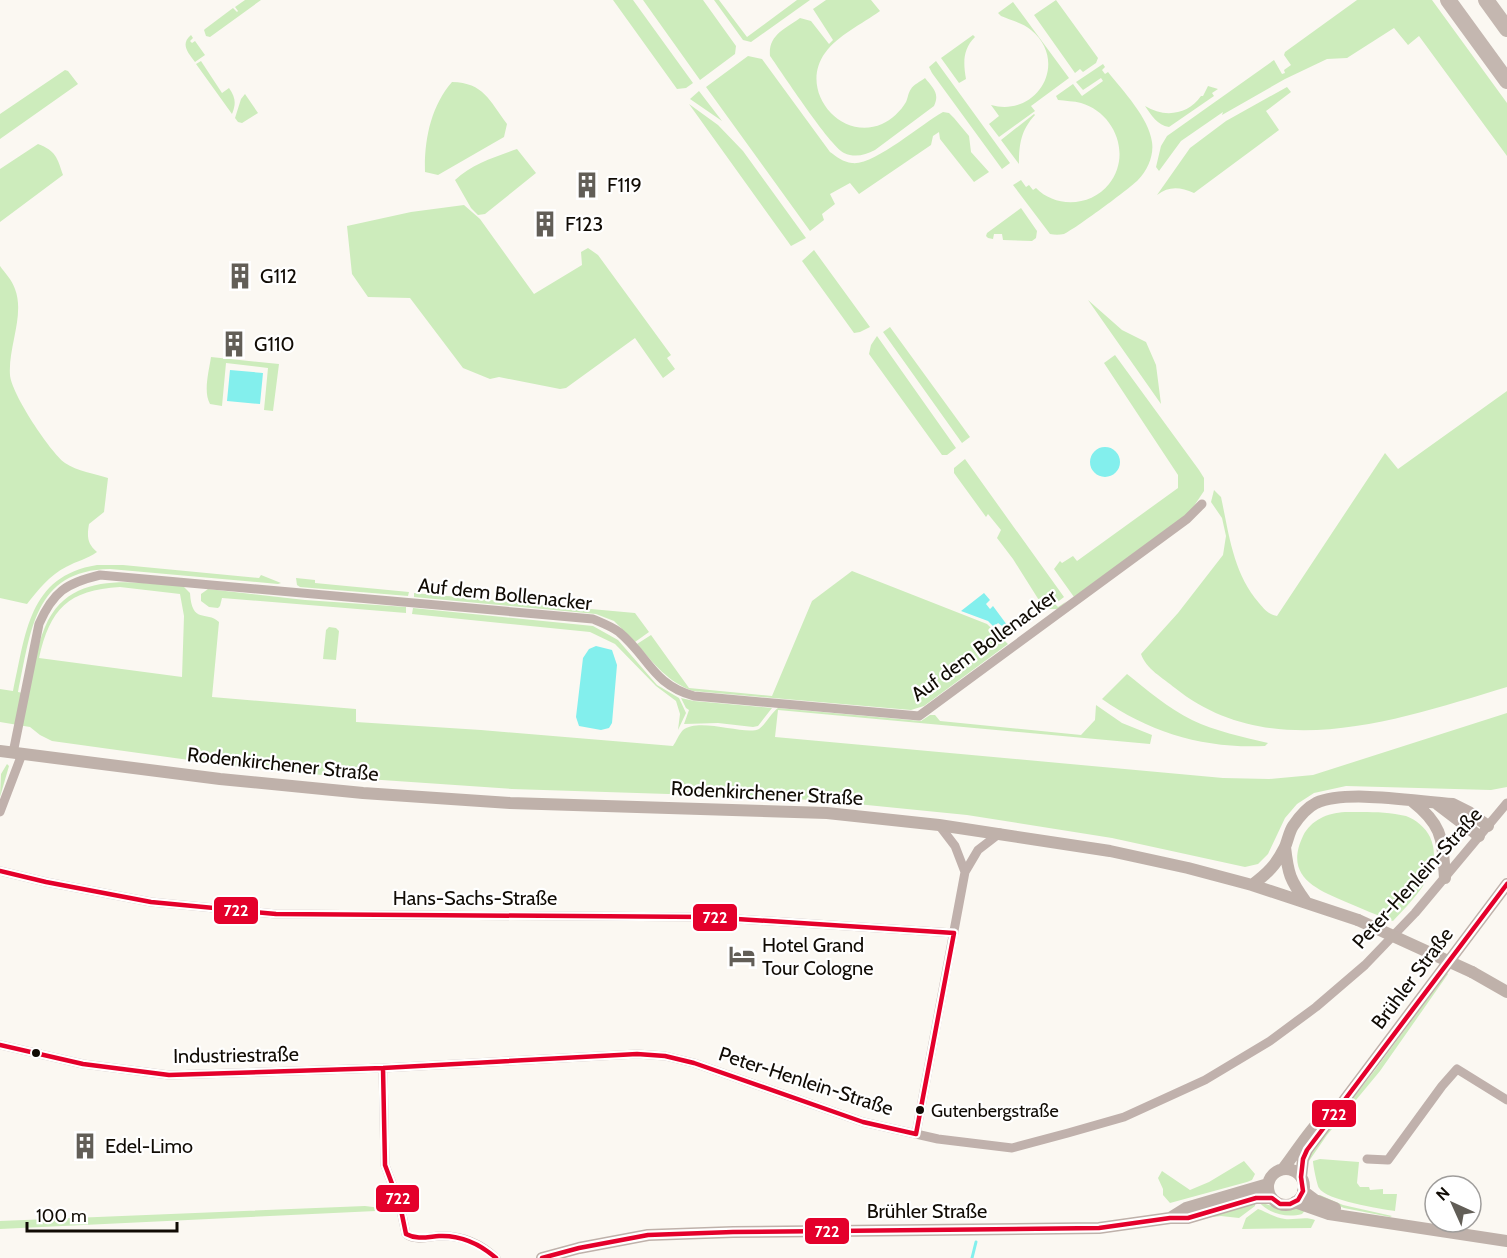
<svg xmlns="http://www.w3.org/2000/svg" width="1507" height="1258" font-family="Cabin,sans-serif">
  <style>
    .green { fill: #cdecbc; fill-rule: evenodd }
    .water { fill: #83efed }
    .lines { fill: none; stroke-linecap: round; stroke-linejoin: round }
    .stream { stroke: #83efed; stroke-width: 3 }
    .street { stroke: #c0b1ac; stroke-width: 9 }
    .secondary { stroke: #bfb1aa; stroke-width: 12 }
    .highway { stroke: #c4b7b0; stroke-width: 16 }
    .secondary-bridge { stroke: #bfb1aa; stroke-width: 12 }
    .bus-1-casing { stroke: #fff; stroke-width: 9 }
    .bus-1 { stroke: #e4002b; stroke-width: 4.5 }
    .bus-dot { fill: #100b04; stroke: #fff; stroke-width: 2 }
    .labels { text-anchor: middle; stroke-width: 4.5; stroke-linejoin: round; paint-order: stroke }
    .bus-label { font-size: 18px; fill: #100b04; stroke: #fff; text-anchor: start }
    .poi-label { font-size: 20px; fill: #100b04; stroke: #fff; text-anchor: start }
    .street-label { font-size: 20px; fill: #100b04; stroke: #fff }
    .line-badge { stroke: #fff; stroke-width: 2 }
    .badge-label { font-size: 16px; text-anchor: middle; font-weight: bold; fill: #fff }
  </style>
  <rect width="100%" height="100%" fill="#fbf8f2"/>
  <!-- green -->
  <path class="green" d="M245,0H261L210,37L206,36L204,30L205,29L233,8L237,12L238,11L235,7Z
    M613,0H633L693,83L686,88L677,89Z
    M643,0H703L736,46L735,54L700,80Z
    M714,0H719L747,37L797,0H810L751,42L743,40Z
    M826,0H871L880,11C862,24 838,35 825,53C798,90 840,142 882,124C891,120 901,111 906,102C908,98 908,93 911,89C913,85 921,81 925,78C933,88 940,93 934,106L875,150C865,155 855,158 844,153C829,145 783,74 770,56C768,35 785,29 800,18L811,21L829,44L833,40L813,9Z
    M1056,0L1098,58L1096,63L1083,72L1080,69L1075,73L1034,15Z
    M1357,0H1432L1507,103V156L1419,36L1408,45L1394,28L1347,58L1327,59L1285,79L1222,115L1223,112L1181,141L1159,171L1156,167L1161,146L1167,136L1274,60L1282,74L1285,73L1284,70L1291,65L1284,55L1285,52Z
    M1013,2L1069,78L1031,106L1035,111L999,137L989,124L999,116L991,105C1037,118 1070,62 1031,30C1023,23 1010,20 1001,16L998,13Z
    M191,35L193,38L190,41L192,43L195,41L205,55L195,62C188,53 180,44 191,35Z
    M973,35L975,37C963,49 963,62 966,79L959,83L941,58Z
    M748,56L762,59L830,152C837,157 843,162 852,163C874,166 921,124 943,112L949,113L954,118L969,136L971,152L989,172L974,182L940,139L939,132L933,136L931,145L859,194L850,183L830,194L835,204L822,214L824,220L810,231L706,87Z
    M201,61L222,93L229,88C236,98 236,104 232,114L196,64Z
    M936,61L1010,163L1002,169L932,73L929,67Z
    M1103,64L1105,67L1102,70L1105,74L1108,72C1123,91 1149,118 1152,142C1154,155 1148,170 1138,180C1129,189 1075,229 1064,234C1059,235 1055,235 1050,234L1013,185L1021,180L1026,187L1029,185L1033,190L1036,188C1055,208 1091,207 1109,184C1132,155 1115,113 1081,103C1074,101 1065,101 1058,100L1056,96L1073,84L1082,96L1103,81L1101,78L1083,90L1076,82Z
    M65,70L68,71L78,84L0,139V114Z
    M452,82C484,83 489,100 507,124L504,137L438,175L425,172C424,140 431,106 452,82Z
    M1208,86L1218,89L1212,93L1214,96L1169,127C1157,125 1152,116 1145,106C1164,118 1188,115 1201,96H1203Z
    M1287,87L1291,92L1266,111L1279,130L1194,193C1180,187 1169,186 1157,195L1190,148L1226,121Z
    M699,91L722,121L690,99Z
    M245,94L258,113L242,123L238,122L235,118L241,99Z
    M689,104L718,125L743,151L806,238L791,246Z
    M1034,114L1035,115C1021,130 1019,144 1019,164L1001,140Z
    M38,144C56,151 57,157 63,175L0,222V169Z
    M517,149L536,173L485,214L478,215L471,208L455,180C472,164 495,157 517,149Z
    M464,205L480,219L534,294L582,265L581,252L588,248L598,255L671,355L667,358L675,369L663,378L635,338L566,388L560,389L499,377L490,379L463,368L410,298L368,297L352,274L347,226L411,212Z
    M1021,208L1037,231L1036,238L1032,241L1003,240L1002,234H994L993,239L988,238L986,236L987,233Z
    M814,250L870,327L860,332L854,333L802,261Z
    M0,266C5,273 12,280 15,289C25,315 8,347 10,375C11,393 50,452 65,463C77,471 95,474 108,478L104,512L89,524C87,536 87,544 97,552C87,559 77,561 66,567C50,575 38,590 27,604L0,598Z
    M1088,300L1122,330L1146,342L1156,365L1161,404Z
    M890,327L970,437L962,443L883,332Z
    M877,336L956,448L947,455H942L869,354L871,345Z
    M1115,355L1199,470L1204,478V491L1190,512L1074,597L1054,569L1060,561L1062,563L1073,556L1077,561L1178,488V475L1104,363Z
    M211,357L279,364L273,411L264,410L268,368L226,363L222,406L210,404C203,392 209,371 211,357Z
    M1507,391V687C1403,718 1272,766 1175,688C1163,678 1146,669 1141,654L1178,613L1223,555L1226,536L1222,518L1211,502L1214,490L1221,497C1229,534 1233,573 1259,603C1265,610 1268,614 1277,616L1385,453L1398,469Z
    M965,459L1064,597L1055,604L1058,607L1067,601L1058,609H1050L1042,605L1013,559L997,538L1001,530L988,514L986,517L954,473V468Z
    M97,565H123L259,578L261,575L281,583L278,584L110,569C33,570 31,633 18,692L27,694C33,672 36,648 45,627C70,569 132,583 183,586L190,593C192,625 206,610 219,622L212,697L356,709V722L481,730L673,746C676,742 679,734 683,730C700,717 746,736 759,729C766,724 771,713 778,708L921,721L930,715H935L940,721L1081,735L1095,720L1096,705L1122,723L1152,735L1150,744L778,710L775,737L1223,778L1269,779L1313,775L1507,713V787L1491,790L1346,786L1314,793L1297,804L1285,818L1268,854L1258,864L1245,867L1112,838L967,815L827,801L762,797L512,789L367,779L254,769L52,741L40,735L30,727L0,722V689L13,691C26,634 28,576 97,565ZM120,587L180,594L184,616L182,677L39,658C50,609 68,590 120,587Z
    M852,571L987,624L1008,644L924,706L911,710L693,691C668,682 654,664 637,644L651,635L689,688L772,696L812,601Z
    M296,578L315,580V583L409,592L408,596L300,587L297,585Z
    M208,589L305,600L406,607V613L222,598L220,606L218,608L209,607L201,601V594Z
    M414,593L635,613L649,632L635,642L614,621L596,614L414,597Z
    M413,608L593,626L618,640L657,685L679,698L686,713L678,730L680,714L676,701L656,686L615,644L590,632L412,614Z
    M329,627L336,628L339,631L336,660L323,659L326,630Z
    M1127,674C1147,690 1168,708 1192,720C1215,731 1243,737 1268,743L1265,746C1206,749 1150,733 1102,699Z
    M681,698L694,701L772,708L758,726L753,727L718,723L684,724L689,710L686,708Z
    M7,764L9,766L0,797L1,774Z
    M1345,812C1364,812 1386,811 1406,816C1415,819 1426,828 1430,837C1445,870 1414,898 1393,921C1377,915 1362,909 1346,902C1315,889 1284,876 1303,836C1311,820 1327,813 1345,812Z
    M1447,973L1448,974L1380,1071L1327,1135L1309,1161L1308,1156L1375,1070Z
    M1320,1159L1359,1162L1357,1183L1360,1187H1369L1370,1190L1383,1189V1194H1397L1395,1211C1381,1209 1325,1200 1319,1188C1317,1185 1313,1165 1313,1161Z
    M1244,1161L1255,1174L1252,1180L1247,1182L1170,1203L1163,1195V1189L1158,1178L1162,1171L1190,1190L1209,1182Z
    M1320,1195L1343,1205L1392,1216L1390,1217L1344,1208L1317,1196Z
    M1255,1202V1206L1239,1218L1221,1216L1205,1218Z
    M1259,1202L1282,1209L1301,1207L1307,1208L1302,1214C1287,1218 1269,1214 1259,1202Z
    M365,1206L397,1210L0,1229V1221Z
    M1258,1209C1267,1212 1275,1218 1285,1219C1295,1220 1306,1216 1315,1220L1311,1228L1242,1229L1246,1218Z"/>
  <!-- water -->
  <path class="water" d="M230,370L263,373L260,404L227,401Z
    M1090 462a15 15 0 1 1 30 0a15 15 0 1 1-30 0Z
    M984,593L990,600L986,604L990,609L993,606L1010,629L1009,631L998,623L994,627L988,621L961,611Z
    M596,646L612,650L617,665L612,723L609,728L601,730L579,726L576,717L583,658L589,649Z"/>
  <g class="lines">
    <!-- stream -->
    <path class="stream" d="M972,1258L976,1242"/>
    <!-- street -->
    <path class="street" d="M13,753L39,624C53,592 66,583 100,575L593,619C602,623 611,626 619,632C649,657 652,684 694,696L919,716L1187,519L1202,504
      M0,812L22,754
      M939,825L955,846L965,872
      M0,871L46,882L151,902L276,914L706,917L954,933
      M0,1045L83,1064L169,1075L383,1068L637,1054L665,1056L694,1063L863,1122L938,1139L1012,1148L1068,1133L1124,1117L1205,1080L1270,1041L1316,1007L1365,965L1415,913L1507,803
      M383,1068L385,1165L400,1205L406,1234C416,1241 428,1237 439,1236C461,1235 480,1243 496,1258
      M916,1134L965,872L978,850L1000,833
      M1367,1159L1388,1160L1442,1086L1457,1069L1507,1100"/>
    <!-- secondary -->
    <path class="secondary" d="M0,751L220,779L363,793L510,803L827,813L939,825L1110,851L1188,868L1252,885L1358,920
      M1412,801C1444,826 1442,840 1445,878
      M1437,804L1479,836
      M1285,847C1288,874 1290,880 1306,902
      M1252,885C1268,873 1276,865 1285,847C1288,840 1289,832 1293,826C1299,817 1306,808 1316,803C1347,789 1418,802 1453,804L1469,812L1488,826
      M1472,972L1507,992
      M1283,1169C1297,1151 1308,1132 1324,1116
      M1268 1187a18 18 0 1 1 36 0a18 18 0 1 1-36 0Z
      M1301,1177L1303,1159L1307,1150L1507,884
      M1303,1191L1315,1200L1335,1208
      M1295,1202L1329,1214L1507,1241
      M1170,1218L1186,1208L1268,1184
      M542,1258L579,1248L648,1235L733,1232L1099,1228L1170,1218H1188L1256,1198H1272"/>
    <!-- highway -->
    <path class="highway" d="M1448,0L1507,81
      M1486,0L1507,29"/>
    <!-- secondary-bridge -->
    <path class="secondary-bridge" d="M1358,920L1472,972"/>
    <!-- bus-1 casing -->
    <g class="bus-1-casing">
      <path id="bus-1" d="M0,871L46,882L151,902L276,914L706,917L954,933
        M0,1045L83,1064L169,1075L383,1068L637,1054L665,1056L694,1063L863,1122L916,1134
        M383,1068L385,1165L400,1205L406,1234C417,1240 427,1237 439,1236C461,1235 480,1244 496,1258
        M916,1134L954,933
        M542,1258L579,1248L648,1235L733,1232L1099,1228L1170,1218H1188L1256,1198H1272L1280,1204H1290L1298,1200L1303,1191L1301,1177L1303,1159L1307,1150L1507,884"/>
    </g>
    <!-- bus-1 -->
    <use href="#bus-1" class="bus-1"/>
  </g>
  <!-- icons -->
  <defs>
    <g id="building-bare" transform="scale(2.07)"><path d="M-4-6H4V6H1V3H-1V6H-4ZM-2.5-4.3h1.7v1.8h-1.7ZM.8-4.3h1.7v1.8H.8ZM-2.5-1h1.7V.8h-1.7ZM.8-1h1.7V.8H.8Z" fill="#625e57" stroke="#fff" stroke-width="2.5" paint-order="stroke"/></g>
    <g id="hotel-bare" transform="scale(2.07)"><path d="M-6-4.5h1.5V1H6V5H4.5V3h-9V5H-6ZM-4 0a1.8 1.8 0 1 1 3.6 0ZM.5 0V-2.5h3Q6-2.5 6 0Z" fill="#625e57" stroke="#fff" stroke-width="2.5" paint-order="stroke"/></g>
  </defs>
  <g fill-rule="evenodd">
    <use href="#building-bare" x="587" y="185"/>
    <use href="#building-bare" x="545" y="224"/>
    <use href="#building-bare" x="240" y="276"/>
    <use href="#building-bare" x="234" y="344"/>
    <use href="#hotel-bare" x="742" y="956"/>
    <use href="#building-bare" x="85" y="1146"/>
  </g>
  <!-- markers -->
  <g class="bus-dot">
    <circle cx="36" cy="1053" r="5"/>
    <circle cx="920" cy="1110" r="5"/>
  </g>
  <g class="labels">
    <!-- bus labels -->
    <g class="bus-label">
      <text x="931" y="1117">Gutenbergstraße</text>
    </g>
    <!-- poi labels -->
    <g class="poi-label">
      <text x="607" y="192">F119</text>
      <text x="565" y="231">F123</text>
      <text x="260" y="283">G112</text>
      <text x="254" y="351">G110</text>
      <text x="762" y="952">Hotel Grand<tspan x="762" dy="23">Tour Cologne</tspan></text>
      <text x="105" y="1153">Edel-Limo</text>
    </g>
    <!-- street labels -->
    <g class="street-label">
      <text transform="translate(505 594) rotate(6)" y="7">Auf dem Bollenacker</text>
      <text transform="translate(984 645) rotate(-36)" y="7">Auf dem Bollenacker</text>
      <text transform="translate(283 764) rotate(6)" y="7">Rodenkirchener Straße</text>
      <text transform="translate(767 793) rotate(3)" y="7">Rodenkirchener Straße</text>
      <text transform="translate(1417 878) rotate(-48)" y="7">Peter-Henlein-Straße</text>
      <text x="475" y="905">Hans-Sachs-Straße</text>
      <text transform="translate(1412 978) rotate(-53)" y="7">Brühler Straße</text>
      <text transform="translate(236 1055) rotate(-1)" y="7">Industriestraße</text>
      <text transform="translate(806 1081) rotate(18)" y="7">Peter-Henlein-Straße</text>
      <text x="927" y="1218">Brühler Straße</text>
    </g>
  </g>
  <g class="line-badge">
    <rect x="213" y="896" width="46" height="29" rx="6" fill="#e4002b"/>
    <rect x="692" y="903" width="46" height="29" rx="6" fill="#e4002b"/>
    <rect x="1311" y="1099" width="46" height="29" rx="6" fill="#e4002b"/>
    <rect x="375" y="1184" width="45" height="29" rx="6" fill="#e4002b"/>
    <rect x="804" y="1217" width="46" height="28" rx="6" fill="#e4002b"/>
  </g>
  <g class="badge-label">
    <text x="236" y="916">722</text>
    <text x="715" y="923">722</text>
    <text x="1334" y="1120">722</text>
    <text x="398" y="1204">722</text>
    <text x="827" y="1237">722</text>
  </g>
  <!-- north arrow -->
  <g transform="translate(1453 1204) rotate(315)"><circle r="28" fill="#ffffff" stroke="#9f9d9b" stroke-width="1.5"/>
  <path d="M0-4.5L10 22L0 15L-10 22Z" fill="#625e57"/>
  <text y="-9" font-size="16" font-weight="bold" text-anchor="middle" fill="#100b04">N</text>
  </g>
  <!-- scale -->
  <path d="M27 1222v9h150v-9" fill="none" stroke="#100b04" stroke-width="3"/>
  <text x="36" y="1222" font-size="18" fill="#100b04" stroke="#ffffff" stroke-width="4.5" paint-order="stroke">100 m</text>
</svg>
